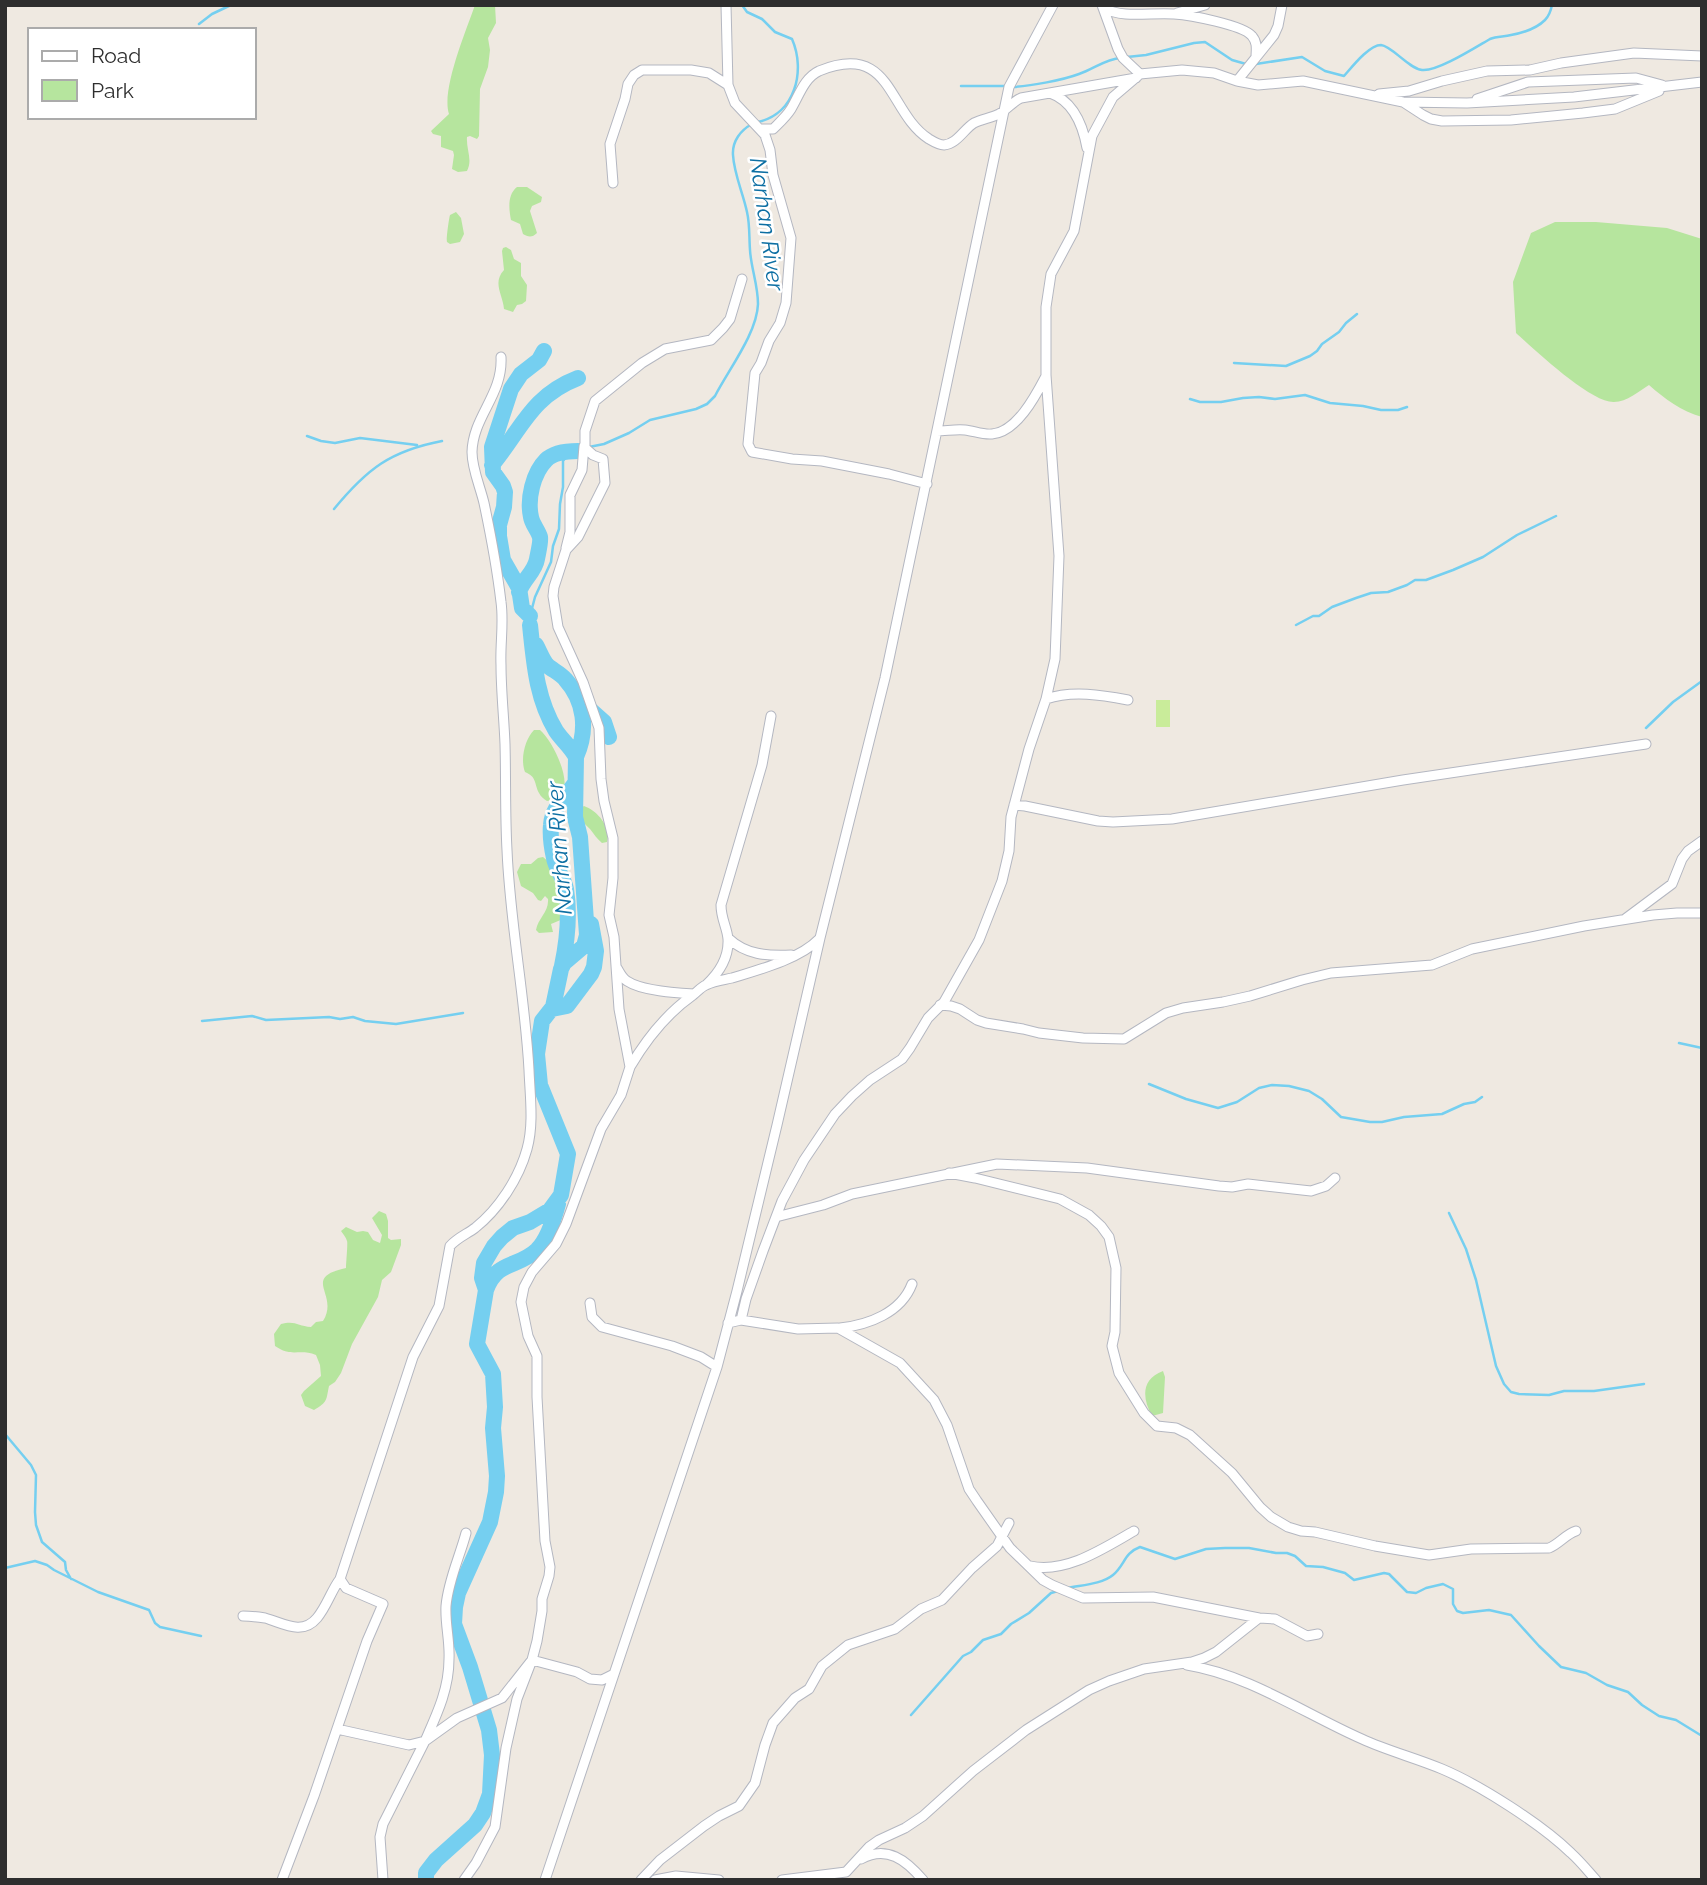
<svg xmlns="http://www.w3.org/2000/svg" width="1707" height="1885" font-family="Raleway,sans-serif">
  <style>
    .green { fill: #b6e59e }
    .pitch { fill: #c9ec9a }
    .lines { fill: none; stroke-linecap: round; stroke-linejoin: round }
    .stream { stroke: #75cff0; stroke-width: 2.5 }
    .river { stroke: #75cff0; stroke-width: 16 }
    .minor-casing { stroke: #b4b7c1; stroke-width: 11 }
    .minor { stroke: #fff; stroke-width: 9 }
    .labels { text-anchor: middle; stroke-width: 5; stroke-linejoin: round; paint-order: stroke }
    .water-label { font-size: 23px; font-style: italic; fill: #0d6fa3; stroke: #fff }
  </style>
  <rect width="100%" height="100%" fill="#efe9e1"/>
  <!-- green -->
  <path class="green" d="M475,5H495L496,23L488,38L490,50L488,67L480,89L479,136L477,139L470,136L467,137C466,149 473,160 467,171L458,172L452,169L454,155L453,151L441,147V136L433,134L431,131L449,114C441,90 466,31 475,5Z
    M517,187H527L542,197L541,202L532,206L530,211L537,233C532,238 528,237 523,234L520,224L511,220C509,209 507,195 517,187Z
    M456,212L461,218L464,234L460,242L450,244L447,242C446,240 449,218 450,215Z
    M1555,222H1596L1667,228L1702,239V417C1681,411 1665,399 1649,385C1639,391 1627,402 1614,402C1591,403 1535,350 1516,333L1513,282L1531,233Z
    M506,247L511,250L514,259L521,263V276L527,285L526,301L522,304L517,305L513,312L504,309C503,295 492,283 504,270L502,251L503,248Z
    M534,730H540C551,739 568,773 564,788C562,795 554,800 547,801C544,799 541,797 539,793C534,783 537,777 525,772C520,759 525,739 534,730Z
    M584,806C598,811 611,827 607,842L602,843C597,839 594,834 590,829C582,821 580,821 581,808Z
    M543,857C559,869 570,899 563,919L551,924L553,932L539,933L536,930C538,918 549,912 548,899L545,896L541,901L538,900L533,893L521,886L517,872L521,864H531L538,858Z
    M379,1211L386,1214L388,1221V1238L391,1240L401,1239V1245L391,1272L382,1280L378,1297L352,1344L341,1373L335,1382L329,1386C326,1400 328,1402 314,1410L305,1406L301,1395L304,1391L321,1376L320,1365L316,1355C299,1348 292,1358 275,1346L274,1334L281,1324C295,1320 298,1326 311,1327L316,1322L323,1321C340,1294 300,1278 346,1268C346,1264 348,1242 347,1241C346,1237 343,1234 341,1231L346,1227L357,1232L363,1231L368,1232L373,1240L380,1243L382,1235L372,1218Z
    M1163,1371L1165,1377L1163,1413L1152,1416C1142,1398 1141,1379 1163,1371Z"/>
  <!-- pitch -->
  <path class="pitch" d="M1156,700H1170V727H1156Z"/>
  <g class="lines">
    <!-- stream -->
    <path class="stream" d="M742,5L747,12L762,19L775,32L792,39C806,71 795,114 758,122
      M199,24L212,14L231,5
      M1127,57L1146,55L1194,43L1205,42L1232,60L1246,64
      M1256,64L1302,57L1325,71L1344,76C1352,67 1369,45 1381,45C1392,46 1408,68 1422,70C1437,72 1476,47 1490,39C1497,36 1504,37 1511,35C1522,33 1537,28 1545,20C1549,16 1551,10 1552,5
      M961,86H1007
      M1013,87C1031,86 1063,80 1079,74C1094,69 1105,59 1121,58
      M1234,363L1286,366L1310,356L1317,351L1322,344L1339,332L1346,323L1357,314
      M1190,399L1200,402H1221L1243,398L1259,397L1275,399L1305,395L1330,403L1363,406L1381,410H1398L1407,407
      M307,436L321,441L335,443L360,438L417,445
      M589,447L604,444L629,433L650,420L696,409L707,404L715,396C729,369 757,333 758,304C758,285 751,268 750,250C749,237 750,225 747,212C743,193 734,174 733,155C732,141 741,130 752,124
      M334,509C367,469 390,451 442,441
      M530,625V616L535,597L551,562L553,546L559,529L560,504L563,487V461L568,454L578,450
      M1296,625L1313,616H1319L1332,607L1356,598L1371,593L1388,592L1407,585L1415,580H1426L1453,570L1483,557L1517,535L1556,516
      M1646,728L1673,702L1702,681
      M202,1021L252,1016L266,1020L329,1017L340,1019L353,1017L365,1021L396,1024L463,1013
      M1679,1043L1702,1048
      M1149,1084L1186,1099L1218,1108L1237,1102L1259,1088L1272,1085L1289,1086L1309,1091L1322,1099L1341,1117L1370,1122H1382L1404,1117L1442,1114L1464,1104L1475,1102L1482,1097
      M1449,1213L1466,1249L1476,1280L1496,1366L1504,1384L1511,1392L1519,1394L1549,1395L1564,1391H1594L1644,1384
      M5,1434L31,1465L36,1475L35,1512L36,1525L42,1542L65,1562L66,1570L71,1579
      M5,1568L35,1561L47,1565L54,1570L98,1592L149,1610L155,1623L160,1627L201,1636
      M1068,1588C1082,1585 1102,1584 1113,1575C1125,1565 1124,1553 1140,1547L1175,1559L1206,1549L1225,1548H1249L1276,1553H1287L1295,1556L1306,1566L1323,1567L1345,1573L1354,1580L1384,1573L1389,1574L1407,1592L1416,1593L1426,1588L1443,1584L1453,1589V1604L1457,1611L1463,1613L1489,1610L1511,1615L1539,1646L1561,1667L1586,1673L1607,1685L1628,1692L1642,1705L1659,1716L1676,1720L1702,1736
      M911,1715L963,1656L971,1652L983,1640L1001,1634L1011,1624L1029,1613L1051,1593L1058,1591"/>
    <!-- river -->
    <path class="river" d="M492,465C521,430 531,396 578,378
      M519,592C523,579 535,572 537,559C538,553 541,542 540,537C538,530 532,524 531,517C527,499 533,473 546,460C554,452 567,451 578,451
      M530,616L522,608L519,588L503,560L499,536V525L504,507L505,492L503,486L493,472L492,447L511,389L521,374L539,360L544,351
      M536,645C540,652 542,659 547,665C552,670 560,673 565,679C585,701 588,730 576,757
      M586,706L604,722L609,737
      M562,966C567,942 570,914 566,889C564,878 556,869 554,858C552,849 550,835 551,825C552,807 566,797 575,783
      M552,1009L567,1006L591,974L594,967L596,951L591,924
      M486,1290C497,1260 518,1268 537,1250C548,1239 554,1219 558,1204
      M426,1880V1873L436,1860L475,1825L483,1813L490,1794L492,1755L489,1730L470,1667L454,1624L455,1607L458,1593L490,1522L496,1492L497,1476L493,1428L495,1407L493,1374L477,1344L486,1290L482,1278L484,1263L494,1246L502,1237L513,1228L530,1222L550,1210L561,1195L568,1154L540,1085L537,1054L542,1021L553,1007L561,969L564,963L584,946L587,935L580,837L575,817L576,757C571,747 562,740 556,731C536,698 534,662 530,625"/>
    <!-- minor casing -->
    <g class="minor-casing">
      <path id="minor" d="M726,5L728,85L735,103L765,135L770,150L773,175L791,238L786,303L780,323L769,341L761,363L755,373L748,444L752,452L792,459L822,461L889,474L927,484
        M1103,8C1124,19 1151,12 1174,14C1190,15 1243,25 1252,36C1258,43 1256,50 1256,57
        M1177,13L1205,5
        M1140,74L1182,70L1214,73L1237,81L1258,85L1303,81L1403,102L1467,103L1574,97L1702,82
        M1237,81L1274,35L1278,26L1282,5
        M1050,93C1073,101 1083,126 1087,148
        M1379,94L1409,91L1442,81L1487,71L1530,70L1561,63L1634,53L1702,56
        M1477,99L1528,82L1636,78L1662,85
        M1403,102L1423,115L1431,119L1442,121L1511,120L1583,113L1615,109L1659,91
        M760,129H773C779,123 786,117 791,109C799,96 804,78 819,71C893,41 887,112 929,139C934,142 939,145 944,145C957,144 964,129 974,123C982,119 991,118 999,114C1008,109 1012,102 1021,98L1136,78
        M613,183L610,144L625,99L628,84L634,75L642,70H691L709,73L728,85
        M937,431C946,431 956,429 965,430C974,431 983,435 992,434C1017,432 1036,395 1046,376
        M566,548L570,532V495L582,470L584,446
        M1046,699C1072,690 1102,695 1128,700
        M1014,805L1025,806L1098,821L1113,822L1172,819L1403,780L1646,744
        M1625,919L1672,884L1682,859L1688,851L1702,841
        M728,938C746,955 767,956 791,955
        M617,968C620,973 622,978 627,981C642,991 676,993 694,994
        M706,985C719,973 729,958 728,939C727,927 721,919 721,905L762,765L771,716
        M940,1005L951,1006L960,1009L977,1020L986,1023L1023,1029L1039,1033L1083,1038L1124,1039L1166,1013L1183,1008L1223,1002L1250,996L1302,980L1331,973L1432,965L1472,949L1584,926L1653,915L1677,913H1702
        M630,1067C647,1038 666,1014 693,995C697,992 701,987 706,985C714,981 723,980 732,978C758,970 800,959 819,939
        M949,1173L975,1178L1060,1199L1089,1215L1101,1226L1109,1237L1116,1268L1115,1332L1112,1346L1119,1373L1144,1413L1157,1426L1176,1428L1190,1435L1232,1473L1260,1507L1271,1517L1288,1527L1301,1531L1315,1532L1375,1546L1429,1555L1471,1549L1549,1548C1559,1544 1566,1534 1576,1531
        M776,1217L823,1205L852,1194L997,1164L1087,1168L1219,1186L1232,1187L1248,1184L1311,1191L1326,1186L1335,1178
        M590,1303L592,1317L602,1327L672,1346L701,1357L717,1367
        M741,1320L746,1299L763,1251L782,1201L804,1160L835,1114L852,1096L870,1080L902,1059L910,1048L928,1018L944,1002L979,940L1002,881L1009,851L1011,817L1029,749L1046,699L1055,659L1059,556L1046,375V307L1051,274L1074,231L1092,136L1113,97L1140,74L1123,58L1118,49L1102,5
        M728,1323L741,1320L798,1329L838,1328L900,1363L934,1400L947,1425L969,1489L977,1501L1010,1548L1043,1580L1052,1585L1083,1598L1153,1597L1259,1618
        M840,1328C868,1325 901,1313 912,1284
        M1030,1566C1066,1574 1104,1548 1134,1531
        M243,1616C250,1616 258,1617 265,1618C283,1623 302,1636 317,1618C327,1606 331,1591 340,1579
        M1187,1665C1249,1675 1305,1714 1362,1739C1388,1751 1416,1758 1442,1769C1480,1785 1541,1824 1571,1853C1580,1861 1588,1871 1596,1880
        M337,1729L409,1745L425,1741C437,1714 449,1689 449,1659C450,1641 445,1624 446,1606C448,1581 460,1556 466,1533
        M861,1859C887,1845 906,1860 923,1880
        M282,1880L314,1796L367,1641L383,1604L346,1588L340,1579L413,1357L439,1306L450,1246C457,1238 467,1234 475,1228C499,1209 519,1178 527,1149C534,1124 530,1096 529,1070C525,996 510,924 507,850C505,815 506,779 505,744C504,718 501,691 501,665C500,644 504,623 501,602C497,568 491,536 484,503C480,486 472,469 472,452C473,416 503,395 501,357
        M383,1880L380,1837L383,1824L425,1741L457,1718L502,1698L532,1660L537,1641L542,1611V1599L549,1576L550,1567L545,1541L537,1397V1356L528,1336L521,1302L524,1287L532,1272L556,1244L566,1224L601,1129L621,1095L630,1067L619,1009L614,937L609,915L613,878V838L604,801L601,779L599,728L583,682L558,627L553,596L554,587L566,550L578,537L605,483L603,459L593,455L585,448V431L595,401L642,363L665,349L711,340L723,328L730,319L742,279
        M464,1880L476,1863L495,1827L506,1748L517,1699L532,1660L577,1672L590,1679L602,1680L614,1674
        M545,1880L717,1367L737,1291L777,1125L820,938L885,678L1009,87L1053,5
        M641,1880L660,1860L704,1826L719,1816L739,1806L755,1783L765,1745L773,1723L795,1698L809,1689L822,1666L848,1645L895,1629L921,1609L942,1600L972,1568L997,1546L1009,1523
        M655,1880L676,1876L719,1880
        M782,1880L846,1872L869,1847L879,1840L905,1828L923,1816L973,1771L1026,1730L1089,1690L1109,1681L1144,1669L1192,1662L1204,1658L1216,1652L1259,1618L1275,1619L1307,1636L1318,1634"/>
    </g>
    <!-- minor -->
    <use href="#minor" class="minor"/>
  </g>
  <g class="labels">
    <!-- water labels -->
    <g class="water-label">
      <text transform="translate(767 224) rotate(82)" y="8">Narhan River</text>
      <text transform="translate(559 848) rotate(-94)" y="8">Narhan River</text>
    </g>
  </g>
  <!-- border -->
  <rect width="1707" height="1885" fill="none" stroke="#2e2e2e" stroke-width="14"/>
  <!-- legend -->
  <rect x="28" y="28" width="228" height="91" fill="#ffffff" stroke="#ababab" stroke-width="2"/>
  <rect x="42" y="51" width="35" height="10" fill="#ffffff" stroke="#ababab" stroke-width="2"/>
  <text x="91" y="63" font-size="21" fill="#2e2e2e">Road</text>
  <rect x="42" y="80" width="35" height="21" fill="#b6e59e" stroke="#ababab" stroke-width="2"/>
  <text x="91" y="98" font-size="21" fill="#2e2e2e">Park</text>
</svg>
